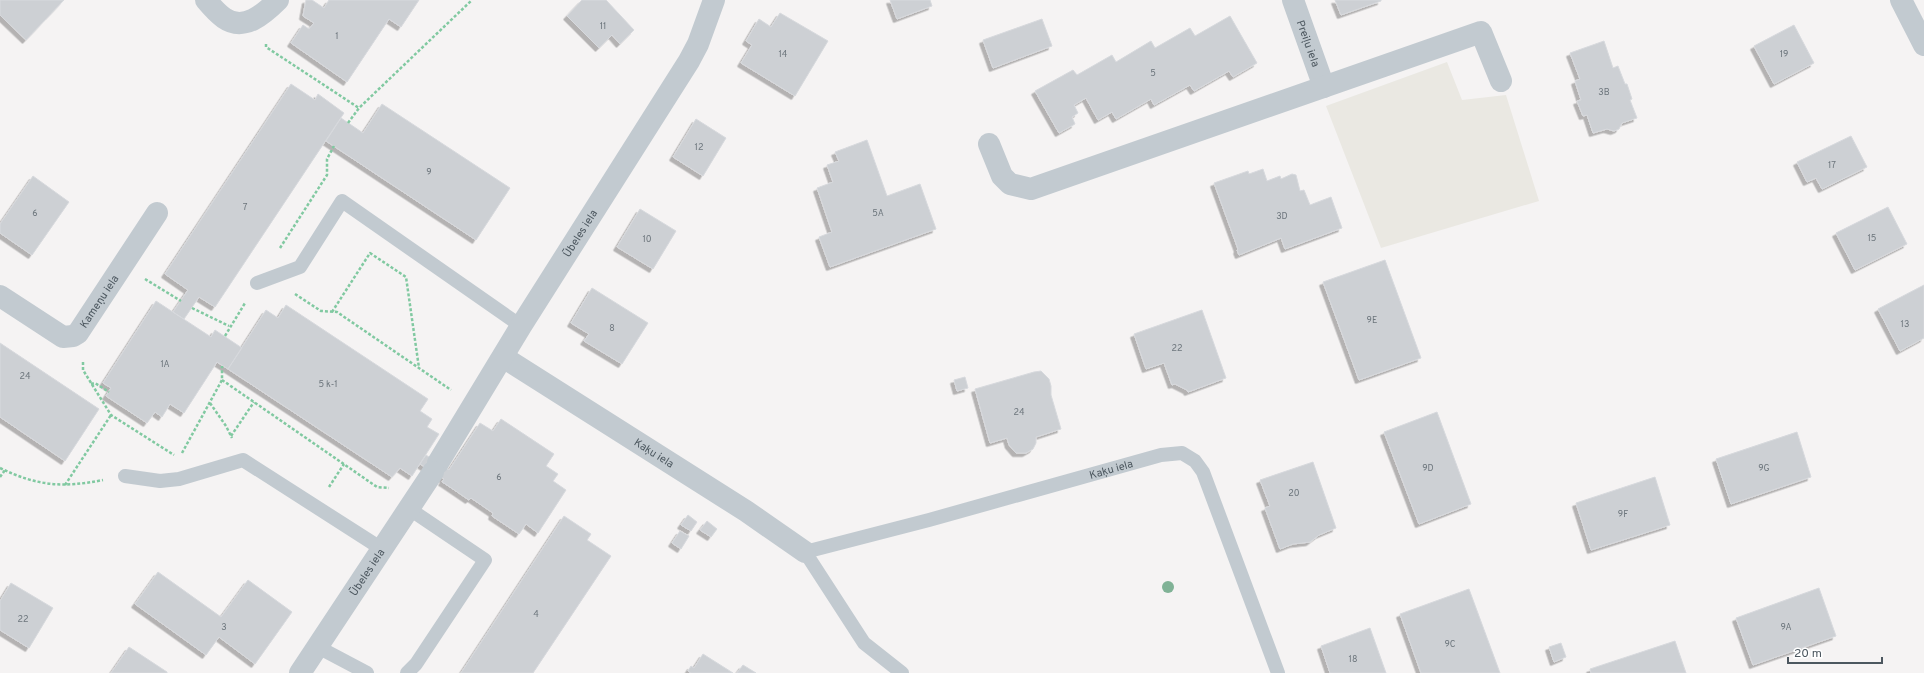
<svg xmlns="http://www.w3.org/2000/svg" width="1924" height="673" font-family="Overpass,sans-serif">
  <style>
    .commercial { fill: #eae8e2 }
    .building { fill: #cdd0d4; stroke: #d7d9dd; filter: url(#shadow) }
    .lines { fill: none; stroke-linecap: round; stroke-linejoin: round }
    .path { stroke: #81c9a1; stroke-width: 2.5; stroke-dasharray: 3 2; stroke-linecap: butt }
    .lane { stroke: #c2cad0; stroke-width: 14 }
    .street { stroke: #c2cad0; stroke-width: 22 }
    .tree { fill: #80b296 }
    .labels { text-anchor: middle; stroke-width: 4; stroke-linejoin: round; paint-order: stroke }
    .number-label { font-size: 9px; fill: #6c757c }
    .street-label { font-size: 11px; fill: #4c575f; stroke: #fff }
  </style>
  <defs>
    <filter id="shadow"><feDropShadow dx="-3.5" dy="3.5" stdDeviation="0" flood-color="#0004"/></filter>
  </defs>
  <rect width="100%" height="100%" fill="#f5f3f3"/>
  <!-- commercial -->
  <path class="commercial" d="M1447,62L1462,100L1506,95L1539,201L1381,248L1326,106Z"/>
  <!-- building -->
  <path class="building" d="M0,0H64L26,40L0,15Z
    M306,0H312L324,8L329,0H419L401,27L389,19L347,82L291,43L303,25L309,29L314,23L303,16Z
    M582,0H606L634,30L620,44L612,35L599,48L567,16Z
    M890,0H930L932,6L897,19Z
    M1335,0H1381V1L1341,15Z
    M780,13L828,41L795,96L741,63L752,45L746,41L759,19L771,27Z
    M1230,16L1257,63L1233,77L1229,71L1194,91L1190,85L1154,105L1151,99L1116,119L1112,112L1098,120L1086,98L1074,105L1078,113L1072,117L1075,124L1059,133L1035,91L1073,70L1077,75L1112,55L1116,62L1151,41L1155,48L1190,28L1195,36Z
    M1042,19L1052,46L993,68L983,40Z
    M1794,25L1814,63L1774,84L1754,46Z
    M1604,41L1613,68L1618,66L1625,84H1627L1632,99L1630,100L1637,118L1622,123L1619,129L1614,131L1607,129L1593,133L1587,115L1583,116L1577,101L1581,100L1575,81L1580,79L1570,53Z
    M291,84L315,100L318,94L344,113L215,307L199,297L184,319L173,312L188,290L165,274Z
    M382,104L510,188L476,240L326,141L341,118L363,133Z
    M696,119L726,138L703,176L673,157Z
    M1851,136L1867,167L1822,189L1816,178L1807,182L1797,162Z
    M867,140L887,196L920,184L936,229L830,267L819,237L832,232L817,188L833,182L827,165L839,161L835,152Z
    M1263,169L1267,181L1280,176L1281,179L1292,174L1296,175L1300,191L1304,190L1310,205L1331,197L1342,228L1285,249L1281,238L1239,255L1237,250L1238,249L1214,183L1248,171L1249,174Z
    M33,176L69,202L32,255L0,233V224Z
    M1888,207L1907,244L1855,270L1836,233Z
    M640,209L676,231L653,269L617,247Z
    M1385,260L1421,358L1359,380L1323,282Z
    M1924,285V338L1900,351L1878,309Z
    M592,288L648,323L622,364L584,341L589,334L571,323Z
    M156,301L211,337L215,330L242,348L228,369L217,362L184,413L170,404L162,417L155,412L147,423L106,396L111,388L103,383Z
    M286,305L428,399L420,411L432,419L427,427L439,434L412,476L400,468L392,477L228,369L266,310L278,318Z
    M1202,310L1226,378L1188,392L1187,390L1175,384L1172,385L1164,363L1146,369L1134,334Z
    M0,343L99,409L65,461L0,417Z
    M1041,371L1049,379L1051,386V395L1061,429L1036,437V443L1033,449L1026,453H1016L1009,445L1007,438L990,443L975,389L1034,372Z
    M965,377L968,388L957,391L954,380Z
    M1437,412L1471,504L1419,524L1384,432Z
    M501,419L554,454L546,466L558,474L553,481L566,490L538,533L526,524L519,534L492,516L493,513L471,498L469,500L444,483L442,482L444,479L420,464L426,455L449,470L480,423L493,431Z
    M1797,432L1811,477L1731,504L1716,459Z
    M1313,462L1336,528L1319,535L1310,542L1293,544L1280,549L1265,508L1270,506L1260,480Z
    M1655,477L1670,525L1591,550L1576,503Z
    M688,515L697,522L691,531L681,525Z
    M564,516L591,534L587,540L611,556L533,673H461Z
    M707,521L717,529L711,537L700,530Z
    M680,531L689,536L681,549L672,543Z
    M158,572L221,617L248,580L292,612L255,664L219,637L206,655L135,604Z
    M11,583L53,608L29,648L0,630V601Z
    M1819,588L1836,636L1753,665L1736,618Z
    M1469,589L1500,673H1421L1400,614Z
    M1370,628L1386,673H1330L1321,646Z
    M1675,641L1686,673H1591L1590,669Z
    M1561,643L1566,657L1554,662L1549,647Z
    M129,647L167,672V673H111Z
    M703,654L733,673H691L688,671L691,666L694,668Z
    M743,665L756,673H737Z"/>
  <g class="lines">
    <!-- path -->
    <path class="path" d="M266,44V47L359,108
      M348,123L359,108L472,0
      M280,248L327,175V159L334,146
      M145,279L181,301
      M295,294L321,311L337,312L451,390
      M192,308L229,326
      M332,312L370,253L406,277L419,368
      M225,336L245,303
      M83,362V370L111,415L174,455
      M222,380L377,487L389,488
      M91,384L95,383L109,392
      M210,403L226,426L232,438
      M231,436L254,402
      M182,453L222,380V366
      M0,468C37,486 63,488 103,480
      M0,477L5,470
      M65,485L111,415
      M329,487L344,464"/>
    <!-- lane -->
    <g class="lane">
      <path d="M257,283L300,267L342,201L521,326"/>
      <path d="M125,476L160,481L179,479L243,460L382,549"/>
      <path d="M316,646L367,673"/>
      <path d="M407,673L416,664L485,560L408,508"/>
      <path id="s1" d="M902,673L864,643L805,552L929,520L1161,455L1182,453L1195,461L1203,472L1278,673"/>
    </g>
    <!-- street -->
    <g class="street">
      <path d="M206,0C211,6 217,13 224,18C244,32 264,14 278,0"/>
      <path id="s2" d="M1293,0L1324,87"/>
      <path d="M1901,0L1924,45"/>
      <path d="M989,144L1002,176L1010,184L1031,189L1481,32L1501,81"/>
      <path id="s3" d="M0,296L63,337L73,336L78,333L157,213"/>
      <path id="s4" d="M503,357L746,511L805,552"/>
      <path id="s5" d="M438,463L521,326L689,61L698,44L714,0"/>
      <path id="s6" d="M300,673L433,472"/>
    </g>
  </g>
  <!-- trees -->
  <circle class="tree" cx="1168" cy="587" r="6"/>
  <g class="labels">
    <!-- number labels -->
    <g class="number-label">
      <text x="603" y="29">11</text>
      <text x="337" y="39">1</text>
      <text x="783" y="57">14</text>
      <text x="1784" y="57">19</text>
      <text x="1153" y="76">5</text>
      <text x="1604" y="95">3B</text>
      <text x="699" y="150">12</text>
      <text x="1832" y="168">17</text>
      <text x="429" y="175">9</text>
      <text x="245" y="210">7</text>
      <text x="35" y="216">6</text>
      <text x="878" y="216">5A</text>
      <text x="1282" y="219">3D</text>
      <text x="1872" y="241">15</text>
      <text x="647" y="242">10</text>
      <text x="1372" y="323">9E</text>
      <text x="1905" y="327">13</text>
      <text x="612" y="331">8</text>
      <text x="1177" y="351">22</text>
      <text x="165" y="367">1A</text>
      <text x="25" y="379">24</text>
      <text x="328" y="387">5 k-1</text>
      <text x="1019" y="415">24</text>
      <text x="1428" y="471">9D</text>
      <text x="1764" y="471">9G</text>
      <text x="499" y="480">6</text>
      <text x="1294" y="496">20</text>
      <text x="1623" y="517">9F</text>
      <text x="536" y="617">4</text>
      <text x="23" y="622">22</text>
      <text x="224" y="630">3</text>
      <text x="1786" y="630">9A</text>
      <text x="1450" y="647">9C</text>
      <text x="1353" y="662">18</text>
    </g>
    <!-- street labels -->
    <g class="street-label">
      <text dy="4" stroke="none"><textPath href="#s2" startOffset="46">Preiļu iela</textPath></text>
      <text dy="4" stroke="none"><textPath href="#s5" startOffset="270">Ūbeles iela</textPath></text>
      <text dy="4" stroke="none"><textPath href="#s3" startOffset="129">Kameņu iela</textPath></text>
      <text dy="4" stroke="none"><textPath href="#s4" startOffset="179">Kaķu iela</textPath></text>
      <text dy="4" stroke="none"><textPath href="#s1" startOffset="474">Kaķu iela</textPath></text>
      <text dy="4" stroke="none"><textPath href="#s6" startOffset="121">Ūbeles iela</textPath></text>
    </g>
  </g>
  <!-- scale -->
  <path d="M1788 657v6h94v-6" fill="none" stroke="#4c575f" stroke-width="2"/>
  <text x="1794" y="657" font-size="12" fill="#4c575f" stroke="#ffffff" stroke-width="3" paint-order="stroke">20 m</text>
</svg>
